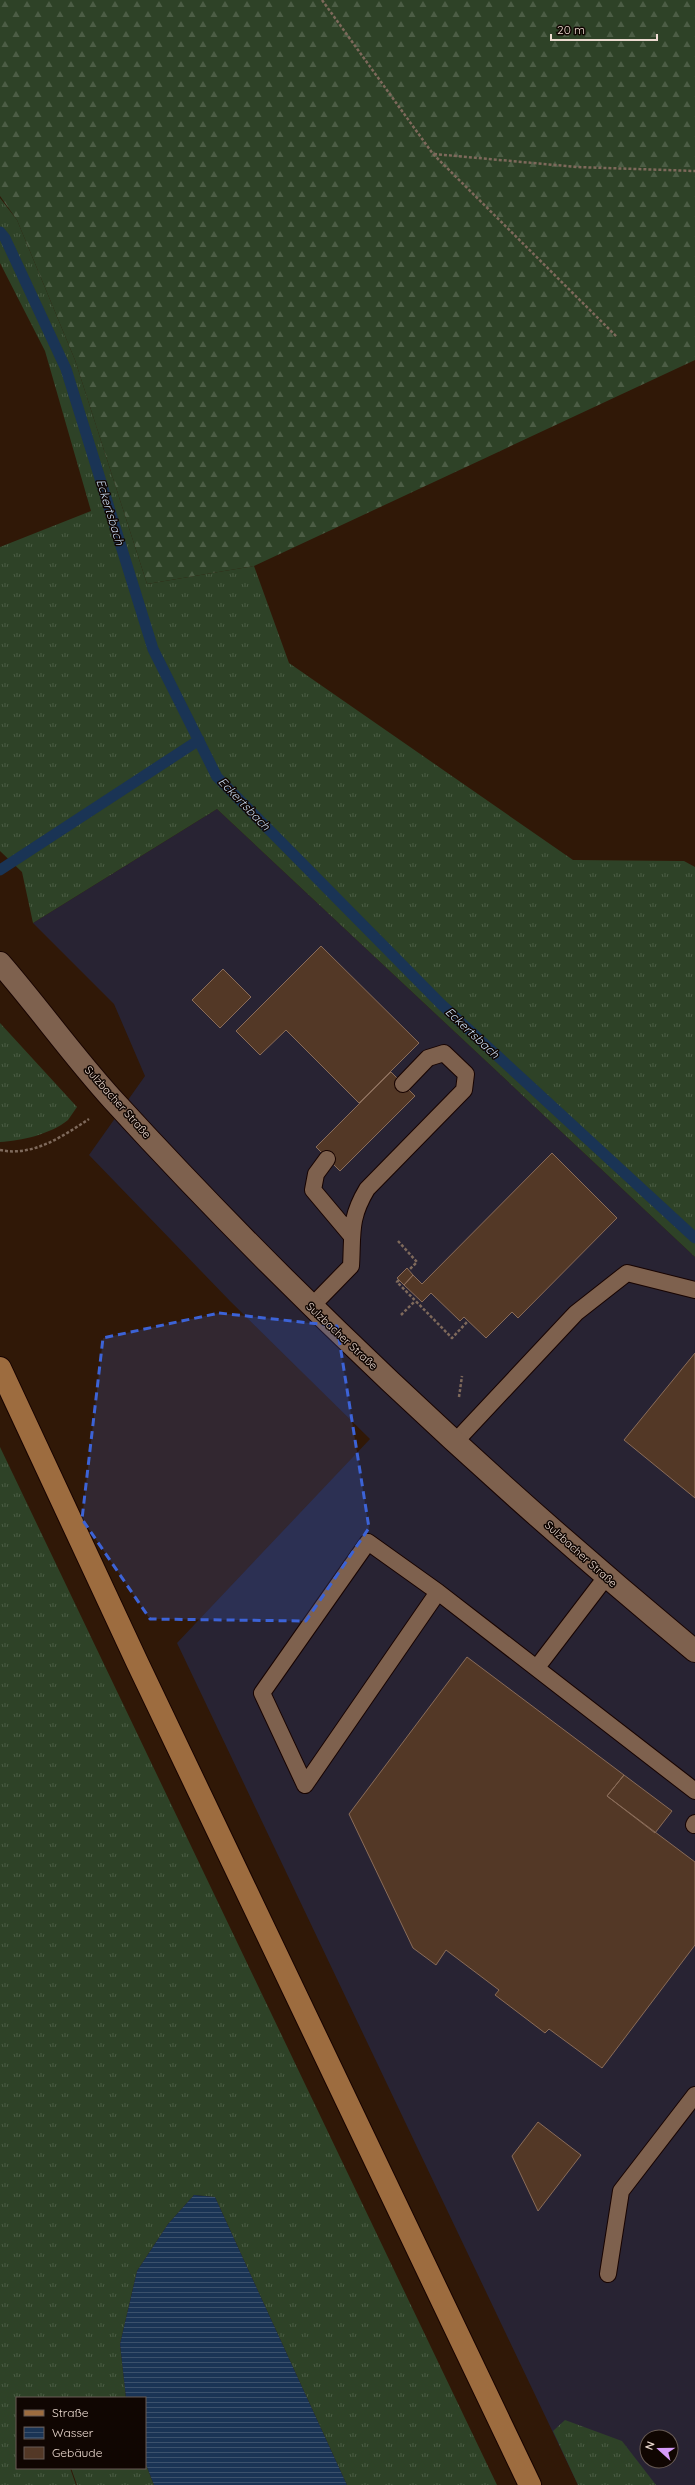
<svg xmlns="http://www.w3.org/2000/svg" width="695" height="2485" font-family="Quicksand,sans-serif">
  <style>
    .commercial { fill: #282333; fill-rule: evenodd }
    .grass { fill: url(#grass-tufts) }
    .forest { fill: url(#forest-firs) }
    .water { fill: url(#water-rules) }
    .lines { fill: none; stroke-linecap: round; stroke-linejoin: round }
    .stream { stroke: #1a3455; stroke-width: 11 }
    .building { fill: #533826; stroke: #8a6c59 }
    .service-casing { stroke: #170300; stroke-width: 18 }
    .tertiary-casing { stroke: #170300; stroke-width: 24 }
    .primary-casing { stroke: #170300; stroke-width: 24 }
    .path { stroke: #7e695b; stroke-width: 2.5; stroke-dasharray: 3 2; stroke-linecap: butt }
    .service { stroke: #7e614e; stroke-width: 16 }
    .tertiary { stroke: #7e614e; stroke-width: 22 }
    .primary { stroke: #9d6c3f; stroke-width: 22 }
    .marked { fill: #3c63d7; fill-opacity: 0.2; stroke: #3c63d7; stroke-width: 3; stroke-dasharray: 8 5; stroke-linejoin: round }
    .labels { text-anchor: middle; stroke-width: 3; stroke-linejoin: round; paint-order: stroke }
    .street-label { font-size: 11px; fill: #ecdad0; stroke: #100602 }
    .water-label { font-size: 12px; font-style: italic; fill: #c8dbf3; stroke: #100602 }
  </style>
  <defs>
    <pattern id="grass-tufts" width="24" height="20" patternUnits="userSpaceOnUse"><rect width="24" height="20" fill="#2e4227"/><path d="M3 7l-1-3M5 7V3M7 7l1-3M15 17l-1-3M17 17v-4M19 17l1-3" fill="none" stroke="#4c5d45"/></pattern>
    <pattern id="forest-firs" width="22" height="20" patternUnits="userSpaceOnUse"><rect width="22" height="20" fill="#2e4227"/><path d="M5 1l3.5 6h-7zM16 11l3.5 6h-7z" fill="#4c5d45"/></pattern>
    <pattern id="water-rules" width="6" height="5" patternUnits="userSpaceOnUse"><rect width="6" height="5" fill="#1a3455"/><path d="M0 2.5h6" fill="none" stroke="#3b516c"/></pattern>
  </defs>
  <rect width="100%" height="100%" fill="#301807"/>
  <!-- commercial -->
  <path class="commercial" d="M217,809L695,1257V2485H578L177,1643L370,1439L230,1301L89,1155L145,1076L114,1004L33,923ZM647,2437H671V2461H647Z"/>
  <!-- grass -->
  <path class="grass" d="M0,198L17,220L75,360L147,584L254,566L289,663L573,860L684,861L695,867V1257L217,809L33,923L22,872L0,851V547L91,511L45,351L0,263Z
    M0,1023L77,1107C74,1111 71,1116 68,1120C51,1134 21,1141 0,1142Z
    M0,1447L497,2485H347L215,2197L194,2195L168,2224L137,2271L120,2344L126,2398H17V2468H70L76,2485H0Z
    M565,2420L622,2441L656,2485H578L553,2431Z
    M145,2462L154,2485H77L71,2468H145Z"/>
  <!-- forest -->
  <path class="forest" d="M0,0H695V360L254,566L147,584L75,360L17,220L0,196Z"/>
  <!-- water -->
  <path class="water" d="M194,2195L215,2197L347,2485H154L145,2462V2398H126L120,2344L137,2271L168,2224Z"/>
  <g class="lines">
    <!-- stream -->
    <path class="stream" d="M0,232L5,238L66,369L153,649L217,777L441,1004L695,1238
      M0,870L199,740"/>
  </g>
  <!-- building -->
  <path class="building" d="M321,946L419,1043L359,1103L286,1030L260,1055L236,1031Z
    M223,969L251,997L220,1028L192,1000Z
    M391,1072L415,1096L340,1171L316,1147Z
    M552,1153L617,1218L518,1318L512,1312L486,1338L464,1317L460,1321L431,1293L422,1302L404,1285L413,1275L422,1284Z
    M407,1268L413,1275L404,1285L397,1278Z
    M695,1353V1498L624,1440Z
    M467,1657L624,1775L607,1796L695,1862V1945L602,2068L549,2029L545,2033L495,1995L499,1990L446,1950L436,1965L413,1948L349,1814Z
    M624,1775L672,1811L655,1833L607,1796Z
    M538,2122L581,2155L538,2211L512,2156Z"/>
  <g class="lines">
    <!-- service casing -->
    <g class="service-casing">
      <path id="service" d="M327,1159L316,1174L313,1190L350,1234
        M311,1307L351,1266C353,1233 349,1219 367,1189L464,1090L466,1074L444,1053L428,1058L403,1084
        M456,1441L576,1313L627,1273L695,1290
        M538,1666L606,1577
        M305,1785L438,1592L695,1791
        M305,1785L262,1693L368,1542L438,1592
        M694,1825L695,1823
        M608,2274L621,2191L695,2095"/>
    </g>
    <!-- tertiary casing -->
    <g class="tertiary-casing">
      <path id="tertiary" d="M0,963C39,1008 73,1056 113,1100C293,1297 489,1480 695,1651"/>
    </g>
    <!-- primary casing -->
    <g class="primary-casing">
      <path id="primary" d="M0,1368L137,1662L530,2485"/>
    </g>
    <!-- path -->
    <path class="path" d="M322,0L433,154L617,337
      M434,154L577,167L695,171
      M0,1150C33,1157 63,1136 89,1119
      M398,1241L417,1262L409,1270
      M399,1280L397,1282L452,1338L468,1321
      M401,1315L415,1301
      M459,1397L462,1376"/>
    <!-- service -->
    <use href="#service" class="service"/>
    <!-- tertiary -->
    <use href="#tertiary" class="tertiary"/>
    <!-- primary -->
    <use href="#primary" class="primary"/>
  </g>
  <!-- marked area -->
  <path class="marked" d="M219,1313L337,1326L369,1528L306,1621L150,1619L82,1519L103,1338Z"/>
  <g class="labels">
    <!-- street labels -->
    <g class="street-label">
      <text transform="translate(118 1102) rotate(48)" y="4">Sulzbacher Straße</text>
      <text transform="translate(342 1336) rotate(43)" y="4">Sulzbacher Straße</text>
      <text transform="translate(581 1554) rotate(42)" y="4">Sulzbacher Straße</text>
    </g>
    <!-- water labels -->
    <g class="water-label">
      <text transform="translate(110 512) rotate(73)" y="4">Eckertsbach</text>
      <text transform="translate(244 804) rotate(46)" y="4">Eckertsbach</text>
      <text transform="translate(472 1033) rotate(43)" y="4">Eckertsbach</text>
    </g>
  </g>
  <!-- legend -->
  <rect x="16" y="2397" width="130" height="72" fill="#100602" stroke="#685b54"/>
  <rect x="24" y="2410" width="20" height="6" fill="#9d6c3f" stroke="#685b54"/>
  <text x="52" y="2417" font-size="12" fill="#ecdad0">Straße</text>
  <rect x="24" y="2427" width="20" height="12" fill="url(#water-rules)" stroke="#685b54"/>
  <text x="52" y="2437" font-size="12" fill="#ecdad0">Wasser</text>
  <rect x="24" y="2447" width="20" height="12" fill="#533826" stroke="#685b54"/>
  <text x="52" y="2457" font-size="12" fill="#ecdad0">Gebäude</text>
  <!-- north arrow -->
  <g transform="translate(659 2449) rotate(291)"><circle r="19" fill="#100602" stroke="#685b54"/>
  <path d="M0-3L7 15L0 10L-7 15Z" fill="#d69bfa"/>
  <text y="-6" font-size="11" font-weight="bold" text-anchor="middle" fill="#ecdad0">N</text>
  </g>
  <!-- scale -->
  <path d="M551 34v6h106v-6" fill="none" stroke="#ecdad0" stroke-width="2"/>
  <text x="557" y="34" font-size="12" fill="#ecdad0" stroke="#100602" stroke-width="3" paint-order="stroke">20 m</text>
</svg>
